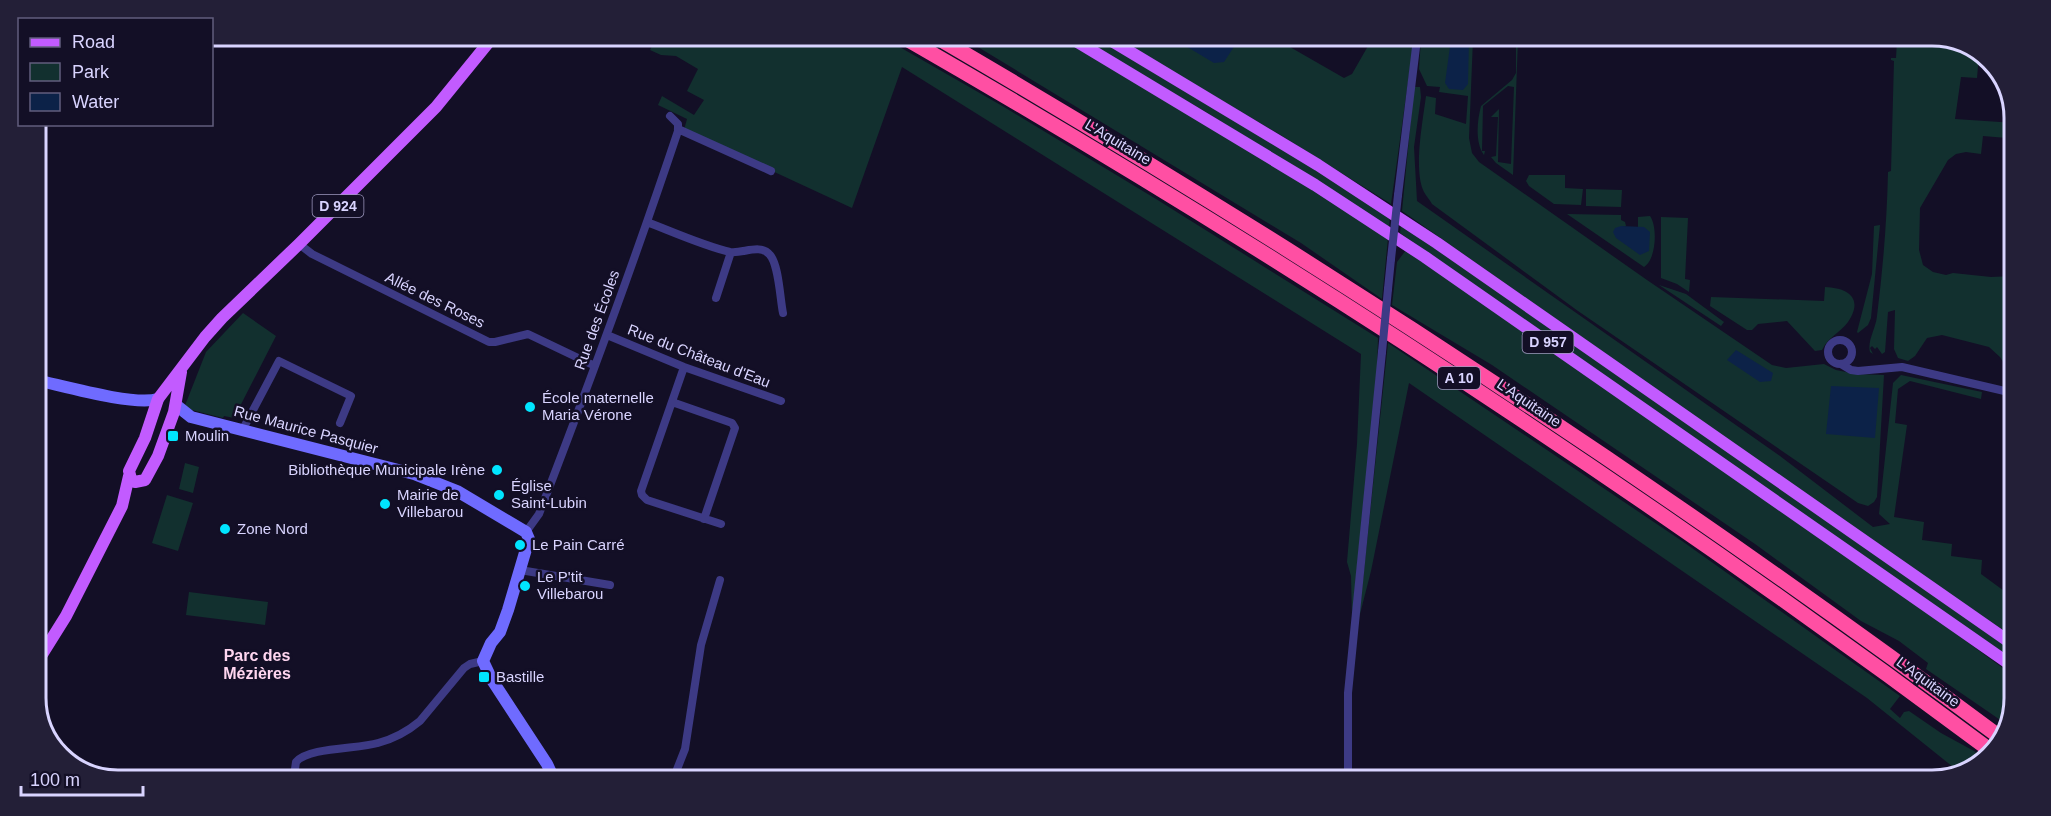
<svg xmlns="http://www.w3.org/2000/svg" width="2051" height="816" font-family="Helvetica,sans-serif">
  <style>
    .green { fill: #12302f }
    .water { fill: #0c2248 }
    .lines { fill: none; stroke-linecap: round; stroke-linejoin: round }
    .street { stroke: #3d3a85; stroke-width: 8 }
    .secondary { stroke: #6f6bff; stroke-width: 12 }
    .primary { stroke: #c25bff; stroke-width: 12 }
    .highway { stroke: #ff4fa3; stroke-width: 15 }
    .street-bridge { stroke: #3d3a85; stroke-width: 8 }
    .poi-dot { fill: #00e5ff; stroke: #130f26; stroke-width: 2 }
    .labels { text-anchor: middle; stroke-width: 5; stroke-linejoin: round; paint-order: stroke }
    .shield { fill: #130f26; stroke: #9e99be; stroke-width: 1.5 }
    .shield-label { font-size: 14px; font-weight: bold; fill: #d9d4ff }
    .street-label { font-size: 15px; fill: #d9d4ff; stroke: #130f26 }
    .poi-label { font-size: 15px; fill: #d9d4ff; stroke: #130f26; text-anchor: start }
    .neighbourhood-label { font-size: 16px; font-weight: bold; fill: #ffd6f0; stroke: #130f26 }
    .rim { fill: none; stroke: #d9d4ff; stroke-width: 3 }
  </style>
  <rect width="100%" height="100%" fill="#130f26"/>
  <!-- green -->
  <path class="green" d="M647,37L884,38L1004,107L1156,199L1378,338L1377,369L1352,617L1351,576L1347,562L1357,444L1361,354L902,67L852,208L684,130L687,119L658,105L662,96L694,115L704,100L687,91L698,69L676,56L661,55L650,50L654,42Z
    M963,38H1060L1289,174L1388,238L1382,299L1301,243Z
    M1080,38H1098L1315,168L1390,216L1389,227L1206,112Z
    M1116,38L1276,39L1344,78L1352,74L1372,39H1414L1391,204L1279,134Z
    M1421,39H1473L1469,138L1472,153L1479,162L1647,280L1772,365L1786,368L1824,364L1836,370L1856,374L1884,375L1877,497L1874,502L1868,506L1858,503L1578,311L1432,204C1430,200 1426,196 1424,192C1413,171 1423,120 1426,96L1436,98L1435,114L1466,124L1468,96L1439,92L1440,87L1427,86L1419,69Z
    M1516,39H1518L1513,175L1496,163L1491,157L1496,156L1498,117H1491L1499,109L1498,162L1511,164L1514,87L1508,86L1483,106L1482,151H1485L1484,155C1475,143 1477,121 1481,106L1512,80L1516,73Z
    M1897,40L1959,41L1979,55L1977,78L1961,77L1955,119L2015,123V143L2007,142V138L1983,136L1981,154L1966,152L1956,154L1948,160L1920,208L1919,250L1923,265L1933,272L1946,275L1953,273L1991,277L2014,276L2013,378L2000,357L1989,347L1942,335L1927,338L1915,356L1908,361L1898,358L1894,349L1895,310L1888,312L1885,352L1882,354L1877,347L1875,349L1872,346L1870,348L1873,354L1870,352C1867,341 1876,328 1877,316C1883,268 1887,220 1888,172L1891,171L1894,61L1891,60V58H1896Z
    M1414,87H1420L1421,97L1414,147L1417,201L1780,456L1873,527L1890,524L1879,514L1893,383L1901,375L1982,392L1981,399L1910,381L1898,389L1895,423L1907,425L1894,517L1924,522L1922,540L1952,544L1951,556L1982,560L1981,574L2011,596V635L1940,588L1402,211Z
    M1529,175H1565V188L1583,189L1581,205L1554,204L1529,186L1526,181Z
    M1586,189L1622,190L1621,207L1586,206Z
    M1567,214L1621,215V220L1625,222L1626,226L1615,229L1644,227H1638V217L1650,216C1658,227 1656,260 1644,267Z
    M1661,217L1688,218L1685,279L1690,280L1689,292L1677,284L1661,278Z
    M1401,223L2011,648V659L1400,233Z
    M1880,225L1871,318L1868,325L1858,333L1857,332L1872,274L1874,226Z
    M1406,250L1937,620L2011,674L2010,724L2009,726L1926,669L1928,663L1899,641L1861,621L1755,544L1492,365L1392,305L1397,262Z
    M1659,285L1686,294L1724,322L1721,326Z
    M1825,287C1848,288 1864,298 1848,322C1840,333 1829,336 1822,350L1815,351L1787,321L1758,324L1752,330H1747L1710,306L1711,297L1824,301Z
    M243,313L276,336L234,418L224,416L223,418L184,408L206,352Z
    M1388,343L1682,541L1900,696L1890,709L1900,718L1904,712L1909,711L1941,733L1974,751L1984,760L1982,763L1958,771L1867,698L1409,383L1371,571L1359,618Z
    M185,463L199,467L193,493L179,489Z
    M167,495L193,503L178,551L152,543Z
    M189,592L268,602L265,625L186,615Z"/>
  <!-- water -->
  <path class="water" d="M1174,39H1239L1224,62L1214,63Z
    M1451,39H1469L1468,84L1463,90L1449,89L1445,83Z
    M1621,226L1644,227L1650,232L1649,251L1640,255L1616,238L1613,232L1615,228Z
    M1736,350L1773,373L1771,381L1760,382L1727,360Z
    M1831,386L1879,388L1875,438L1826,434Z"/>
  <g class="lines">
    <!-- street -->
    <path class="street" d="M678,129L771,171
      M1398,195L1417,39
      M647,222C673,232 704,246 730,252C743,254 760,243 770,255C779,265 780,299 783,313
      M299,244L312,254L489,342H495L528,334L595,366
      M1388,289L1391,259
      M716,298L731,252
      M607,335L684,367L781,401
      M1828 352a12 12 0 1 1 24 0a12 12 0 1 1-24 0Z
      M1841,364L1851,370L1858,371L1902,367L2013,393
      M684,367L641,491L642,495L647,500L721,524
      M672,402L732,423L735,428L704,519
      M243,429L279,361L351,396L340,423
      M526,532L539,514C588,387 635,260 678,131V124L670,116
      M520,570L610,585
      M294,776L296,762C308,747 358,749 378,743C393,739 408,731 420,721L464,668L470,664L483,661
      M674,777L685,749L701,645L720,580
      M1348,779V693L1382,352"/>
    <!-- secondary -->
    <path class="secondary" d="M36,380C64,386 133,406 158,399
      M176,405L191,417L414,474L457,491L526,532L529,539L508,610L500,632L491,643L483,661L492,680L547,764L553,777"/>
    <!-- primary -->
    <path class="primary" d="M1071,38L1315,185L1425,257L2011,665
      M1107,38L1318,165L1437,243L2011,643
      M181,372L174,412L158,456L145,480L135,482L131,479L129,471L145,438L158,399L205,337L222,318L299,244L436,107L493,37
      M36,664L66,616L122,506L129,476"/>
    <!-- highway -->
    <path class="highway" d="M905,38C1281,254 1644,492 1991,751
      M938,38C1305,252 1660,484 2001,738"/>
    <!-- street-bridge -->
    <path class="street-bridge" d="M1391,259L1398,195
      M1382,352L1388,289"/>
  </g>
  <!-- markers -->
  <g class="poi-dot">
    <circle cx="530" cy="407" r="6"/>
    <rect x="167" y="430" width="12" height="12" rx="3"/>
    <circle cx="497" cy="470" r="6"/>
    <circle cx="499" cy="495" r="6"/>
    <circle cx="385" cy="504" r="6"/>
    <circle cx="225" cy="529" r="6"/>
    <circle cx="520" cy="545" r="6"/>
    <circle cx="525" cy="586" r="6"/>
    <rect x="478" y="671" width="12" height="12" rx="3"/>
  </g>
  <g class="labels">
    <!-- shield labels -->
    <g class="shield">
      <rect x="312.5" y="195" width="51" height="22" rx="4.5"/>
      <rect x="1522.5" y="331" width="51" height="22" rx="4.5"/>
      <rect x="1438" y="367" width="42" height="22" rx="4.5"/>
    </g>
    <g class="shield-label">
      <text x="338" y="211">D 924</text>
      <text x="1548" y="347">D 957</text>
      <text x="1459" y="383">A 10</text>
    </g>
    <!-- street labels -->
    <g class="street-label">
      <text transform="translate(1118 142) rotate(31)" y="5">L'Aquitaine</text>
      <text transform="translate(435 300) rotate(26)" y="5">Allée des Roses</text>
      <text transform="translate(597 320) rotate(-70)" y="5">Rue des Écoles</text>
      <text transform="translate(699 356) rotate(21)" y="5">Rue du Château d'Eau</text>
      <text transform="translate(1529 403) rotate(34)" y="5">L'Aquitaine</text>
      <text transform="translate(306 430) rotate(15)" y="5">Rue Maurice Pasquier</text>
      <text transform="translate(1928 682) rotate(36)" y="5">L'Aquitaine</text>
    </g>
    <!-- poi labels -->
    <g class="poi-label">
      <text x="542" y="403">École maternelle<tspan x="542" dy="17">Maria Vérone</tspan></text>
      <text x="185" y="441">Moulin</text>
      <text x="485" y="475" text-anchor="end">Bibliothèque Municipale Irène</text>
      <text x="511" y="491">Église<tspan x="511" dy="17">Saint-Lubin</tspan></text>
      <text x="397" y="500">Mairie de<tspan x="397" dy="17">Villebarou</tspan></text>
      <text x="237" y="534">Zone Nord</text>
      <text x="532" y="550">Le Pain Carré</text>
      <text x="537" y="582">Le P'tit<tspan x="537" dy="17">Villebarou</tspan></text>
      <text x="496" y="682">Bastille</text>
    </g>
    <!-- neighbourhood labels -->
    <g class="neighbourhood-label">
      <text x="257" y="661">Parc des<tspan x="257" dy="18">Mézières</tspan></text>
    </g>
  </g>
  <!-- crop -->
  <path d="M0 0H2051V816H0ZM118 46H1932A72 72 0 0 1 2004 118V698A72 72 0 0 1 1932 770H118A72 72 0 0 1 46 698V118A72 72 0 0 1 118 46Z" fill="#231f37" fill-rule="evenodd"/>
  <path class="rim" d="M118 46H1932A72 72 0 0 1 2004 118V698A72 72 0 0 1 1932 770H118A72 72 0 0 1 46 698V118A72 72 0 0 1 118 46Z"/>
  <!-- legend -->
  <rect x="18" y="18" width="195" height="108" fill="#130f26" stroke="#625e7d" stroke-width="1.5"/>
  <rect x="30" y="38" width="30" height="9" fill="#c25bff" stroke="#625e7d" stroke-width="1.5"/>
  <text x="72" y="48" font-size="18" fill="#d9d4ff">Road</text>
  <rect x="30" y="63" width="30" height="18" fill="#12302f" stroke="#625e7d" stroke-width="1.5"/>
  <text x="72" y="78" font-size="18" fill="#d9d4ff">Park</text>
  <rect x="30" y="93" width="30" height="18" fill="#0c2248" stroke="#625e7d" stroke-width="1.5"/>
  <text x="72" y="108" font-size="18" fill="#d9d4ff">Water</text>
  <!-- scale -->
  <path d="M21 786v9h122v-9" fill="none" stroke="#d9d4ff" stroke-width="3"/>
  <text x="30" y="786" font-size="18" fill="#d9d4ff" stroke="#130f26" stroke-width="4.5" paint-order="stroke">100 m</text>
</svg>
